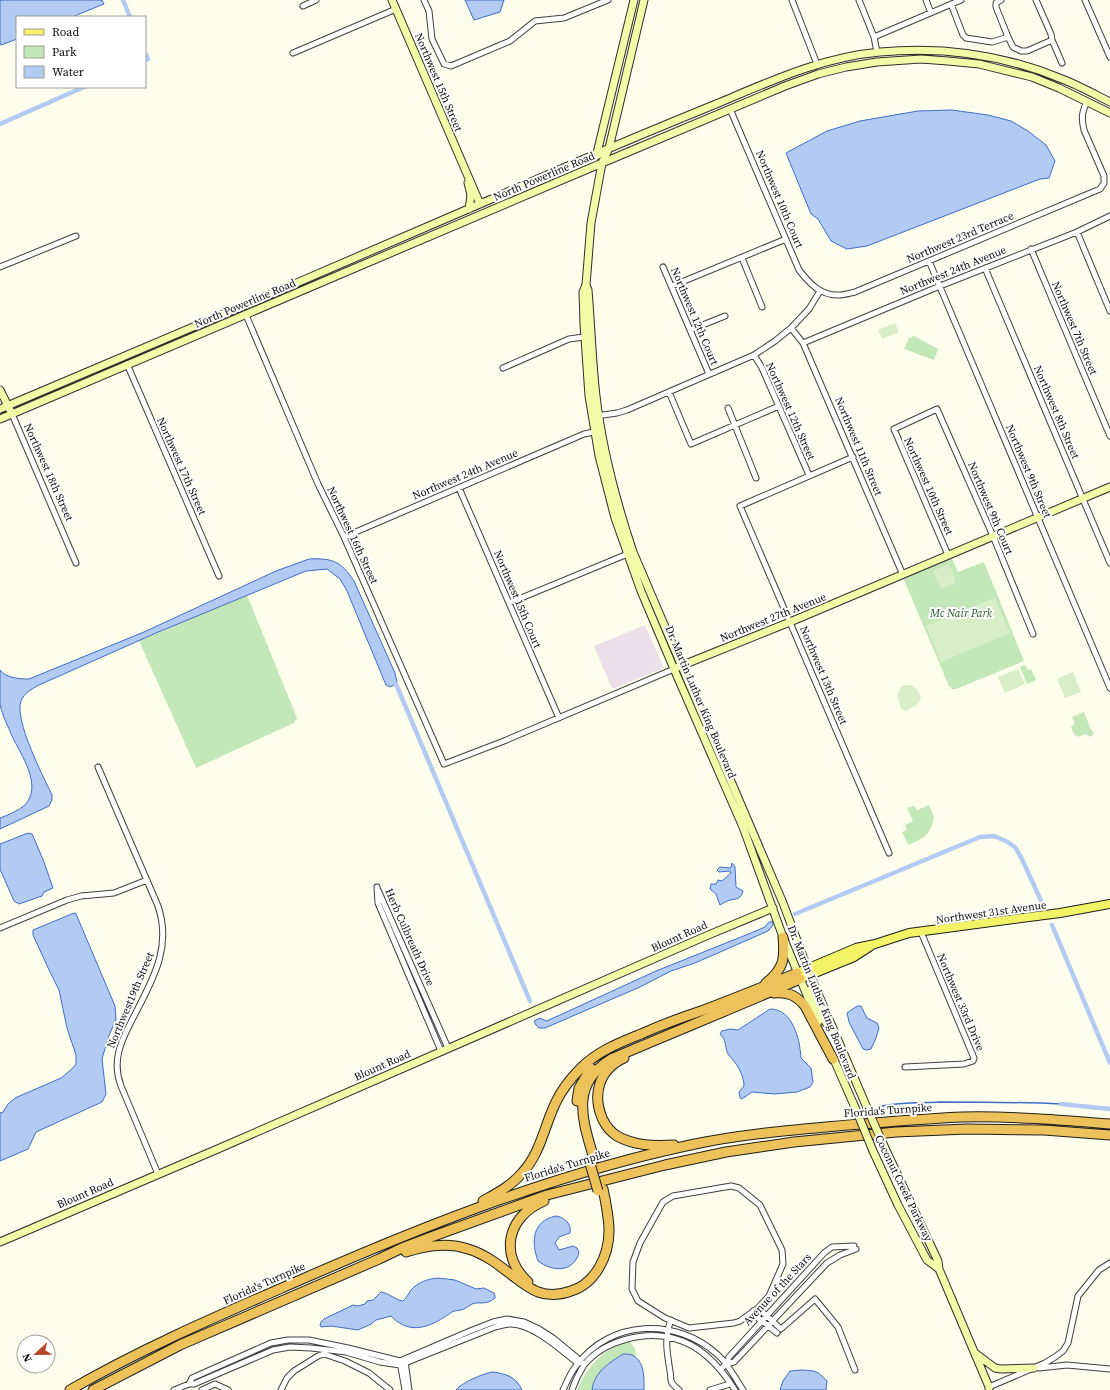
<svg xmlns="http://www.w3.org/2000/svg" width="1110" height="1390" font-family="'Source Serif 4',serif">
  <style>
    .industrial { fill: #ebe0e9 }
    .green { fill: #c4e7b7 }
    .pitch { fill: #d8eec9 }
    .water { fill: #b3cbf3; stroke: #3d6ec7 }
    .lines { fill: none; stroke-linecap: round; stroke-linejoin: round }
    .stream { stroke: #3d6ec7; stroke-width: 1.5 }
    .canal { stroke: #b3cbf3; stroke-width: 4.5 }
    .street-casing { stroke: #3f3f3f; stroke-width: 7 }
    .secondary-casing { stroke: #2e2e2e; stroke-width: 9 }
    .primary-casing { stroke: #1d1d1d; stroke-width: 10 }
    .highway-casing { stroke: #1d1d1d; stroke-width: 11 }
    .street { stroke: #fff; stroke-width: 5 }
    .secondary { stroke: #f1fca9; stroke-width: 7 }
    .primary { stroke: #f3f367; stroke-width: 8 }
    .highway { stroke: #eec25a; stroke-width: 9 }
    .secondary-bridge-casing { stroke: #2e2e2e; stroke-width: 9; stroke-linecap: butt }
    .highway-bridge-casing { stroke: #1d1d1d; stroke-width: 11; stroke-linecap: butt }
    .secondary-bridge { stroke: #f1fca9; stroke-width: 7 }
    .highway-bridge { stroke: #eec25a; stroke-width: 9 }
    .labels { text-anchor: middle; stroke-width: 4; stroke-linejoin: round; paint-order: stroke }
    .street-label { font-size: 11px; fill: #0c0c0c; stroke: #fff }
    .park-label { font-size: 11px; font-style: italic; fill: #1f6022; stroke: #fff }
  </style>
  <rect width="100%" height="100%" fill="#fdfeec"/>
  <!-- industrial -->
  <path class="industrial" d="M645,625L664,668L612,689L594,646Z"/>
  <!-- green -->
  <path class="green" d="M914,336L938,349L934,360L904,349L909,338Z
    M948,559H952L958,572L984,562L1024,661L956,689H952L949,686L904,580V578Z
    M247,595L297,718L294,723L196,768L139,641Z
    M1025,665L1028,670L1031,669L1036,680L1027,684L1020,667Z
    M1084,712L1085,714L1090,728L1094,733L1091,737L1085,734L1078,737L1077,735L1075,736L1071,727L1075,724L1072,717Z
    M929,805L934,817C931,835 923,839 908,845L902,832L907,830L905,825L913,821L907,808L914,806L917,810Z
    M630,1342L635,1349L640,1390H577C584,1373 598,1354 615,1347C620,1345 625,1344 630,1342Z"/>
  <!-- pitch -->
  <path class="pitch" d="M895,323L899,332L882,339L878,330Z
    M949,564L956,583L941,589L933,571Z
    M995,598L1010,633L941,662L926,626Z
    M1018,669L1025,684L1005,693L998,677Z
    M1073,672L1081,692L1065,698L1057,679Z
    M904,685H910L917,689L921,698L918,704L906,711L901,709C899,700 894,692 904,685Z"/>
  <!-- water -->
  <path class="water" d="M3,0H102L104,4L72,17H17V39L1,45L0,43V1Z
    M465,0H504L500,12L474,20Z
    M952,110L988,115L1011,121L1028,131L1046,145L1055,161L1049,178L1040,179L867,246L847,249L831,241L818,219L811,214L786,153L827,131L860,121L918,111Z
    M309,559C332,558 341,561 354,581L395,673L397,682L396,684L390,687L386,685L347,591L340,579L327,569L306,571L156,633L39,685C32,689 24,693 21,701C14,720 43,776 52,795V800L49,806L0,829V818C8,815 18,811 25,805C43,785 21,755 12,736C8,726 2,715 0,704C0,696 0,679 0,670C6,678 19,679 29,679L144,632L276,571Z
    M28,833L32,834L33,836L44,862L53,888L44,892L42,896L19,904L14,901L0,869V844Z
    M732,863L735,867L736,887L743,891C741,899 737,899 730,900C727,901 723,903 720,905L716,894L710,889L711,884H716L718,880L722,881L731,873L730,871L719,872L717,870L720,867L731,868Z
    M74,913L76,914L115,1006L116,1019L108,1038L102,1059L106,1094L102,1102L36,1132L28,1149L0,1161V1113L3,1112L8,1104L15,1098L61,1078L72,1069L76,1064V1055L67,1028L59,990L50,972L33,935V930Z
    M772,921L773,925L768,931L695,963L671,971L640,987L545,1028H539L536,1025L534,1021L540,1018L546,1021L549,1020L656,971L751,933L765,927L768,923Z
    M857,1006H861L867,1018L877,1023L879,1028L876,1038L871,1049L866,1050L863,1049L849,1022L847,1013Z
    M770,1009C793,1009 800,1040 801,1058L811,1068L813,1082L810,1087L797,1092L774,1094L752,1092L742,1099L740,1098L739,1092L744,1086C744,1077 739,1067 733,1060C731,1057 728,1055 727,1052C725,1045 726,1040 720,1034L722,1031L730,1029L738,1030Z
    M556,1216C564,1217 572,1224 570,1233L559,1237L555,1243L559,1250L573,1246L577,1248L579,1252C574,1273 552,1272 538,1261C531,1242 532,1221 556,1216Z
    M438,1278L455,1280L476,1289L484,1288L494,1293L495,1296V1298C486,1306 479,1301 472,1304C469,1306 466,1308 464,1309C460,1311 455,1310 452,1312C432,1326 411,1337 391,1316L376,1320L371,1324L358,1330L331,1326L321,1327L320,1325L321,1322L324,1319L353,1305L358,1306L365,1304L367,1301L373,1300L381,1292C389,1293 395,1300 403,1301C407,1298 408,1294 411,1290C418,1282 428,1279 438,1278Z
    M623,1354C626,1354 630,1354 632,1355C645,1361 644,1378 644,1390H592C594,1372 609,1363 623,1354Z
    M801,1370C817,1371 816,1370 827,1381L826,1390H780L783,1381L790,1371Z
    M493,1372C507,1374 516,1377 522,1390H456C461,1383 484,1373 493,1372Z"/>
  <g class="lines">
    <!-- stream -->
    <path class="stream" d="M881,1111L882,1106C901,1102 921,1103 940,1102C981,1102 1020,1102 1061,1104"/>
    <!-- canal -->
    <path class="canal" d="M123,0L130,17
      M145,53L148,59L145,60
      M0,124L84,87
      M396,684L530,1001
      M795,914L980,837L994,836L1006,841L1015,847L1022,859L1042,903
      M1052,925L1110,1063
      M1061,1104L1110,1109"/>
    <!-- street casing -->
    <g class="street-casing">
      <path id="street" d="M424,0L429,11L432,39L444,64L451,66L510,41L535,21L564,18L608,0
        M792,0L817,64
        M859,0L874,37L877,52
        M926,0L931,13
        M1001,0L996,3V7L1008,37
        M1085,0L1110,57
        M951,4L963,35L966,38L992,42L1008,37L1013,47L1021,51H1027L1050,41L1052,40L1051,34L1036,0
        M303,6L316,0
        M874,37L961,0
        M1052,40L1062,63
        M293,53L396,9
        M730,109L799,270C809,283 821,296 839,295C844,295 850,293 855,292L1100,189L1104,183V176L1084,130C1081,117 1082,113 1087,101
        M1077,232L1110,311
        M1031,249L1110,436
        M742,258L762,307
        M929,261L1110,688
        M0,267L76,236
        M663,267L709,374
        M985,268L1110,563
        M672,286L786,239
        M246,315L318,484L344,537L444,764L504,741L674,669
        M791,328L803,343L903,575
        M690,330L725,316
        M803,343L940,286L1077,232L1110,216
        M754,355L762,368L809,475
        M127,364L219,576
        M503,368L569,339L584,337
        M669,392L691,444L779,406
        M728,408L756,478
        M12,414L76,563
        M596,416L617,413L627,410L754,355L775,341L791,328L809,309L820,291
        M853,457L740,506L889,853
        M459,488L559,718
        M344,537L584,434L594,432
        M948,555L894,429L937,409L993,536L1033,634
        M509,603L630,553
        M98,767L158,906C173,950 150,984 131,1022C120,1043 112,1062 121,1086L158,1174
        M377,887L378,903L387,924L441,1051
        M378,890L448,1048
        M0,928L67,900L81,896L114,893L147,880
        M905,1067L964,1064L973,1061L974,1058L921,932
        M731,1186L739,1188L760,1205L782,1250L783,1264L769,1296L758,1308L740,1321L734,1323L689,1328L665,1318L638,1301L632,1289L633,1262L640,1243L663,1202L673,1196Z
        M758,1308L781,1329L815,1299L838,1327L855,1370
        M753,1311L758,1318L777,1333
        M671,1320C664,1337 667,1353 670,1371C671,1374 670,1380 672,1383C674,1386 677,1388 679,1390
        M405,1361L409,1390
        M400,1362L405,1390
        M726,1364L729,1357L824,1253L832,1247L854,1246
        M1039,1368L1067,1365L1110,1369
        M721,1369L726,1364L734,1362L827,1263L840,1255L856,1249
        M189,1384L192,1378L271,1343L288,1340H309L348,1348L400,1361L470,1331L493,1322L507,1319L524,1322L539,1329L553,1338L576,1357L584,1365
        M989,1387L1045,1363L1055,1357L1063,1351L1068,1343L1078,1296L1099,1270L1110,1263
        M174,1390L189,1384H194L273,1350L290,1347L311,1348L346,1352L380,1362L400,1365L495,1327C500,1326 505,1324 510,1324C531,1323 560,1349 575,1361H579
        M202,1390L215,1384L228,1390
        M281,1390L287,1378L294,1371L318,1356L324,1354L345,1361L369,1373L390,1390
        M563,1390C567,1382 570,1373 576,1366C610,1319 677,1317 718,1355C729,1365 735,1378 743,1390
        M572,1390C575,1381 579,1373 584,1365C604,1340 646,1330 676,1339C702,1346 721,1368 735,1390
        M710,1390L730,1384"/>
    </g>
    <!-- secondary casing -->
    <g class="secondary-casing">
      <path id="secondary" d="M392,0L480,204
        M644,0L609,148L602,163L591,223L586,285L583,292L584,324L589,396L599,456L615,518L641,591L674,669L743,827L783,937L818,1022
        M598,155L597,153L634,0
        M468,183L471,195L469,209
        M586,285L588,290C591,325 592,361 596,396C602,449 616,501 633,552L783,903L810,975L868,1110
        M0,390L10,410
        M0,409C188,330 374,250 561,169C614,146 667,124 721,102C773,80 823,57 880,52C942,46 1004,55 1062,79C1078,85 1094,94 1110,102
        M0,419L602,163L785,86L818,74L846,67L877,62L921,59L948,61L979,64L1032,77L1059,88L1110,113
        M678,667L790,622L1110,487
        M809,990L826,1023
        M832,1055L857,1112
        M884,1146L938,1261L939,1269L989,1387V1390
        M873,1151L898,1205L927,1260L939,1269
        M0,1242L220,1148L706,936L773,908
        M975,1353L995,1368L1001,1369L1034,1368"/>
    </g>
    <!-- primary casing -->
    <g class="primary-casing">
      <path id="primary" d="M797,973L856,948L875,944L909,933L1060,913L1110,904
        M800,979L854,957L871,946"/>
    </g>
    <!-- highway casing -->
    <g class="highway-casing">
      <path id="highway" d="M766,983C784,969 785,958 783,937
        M774,993C788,992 796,995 805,1006L833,1059
        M624,1058C598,1070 592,1096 603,1120C606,1126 611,1132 617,1136C635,1146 654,1146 674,1145
        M577,1101L579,1088L591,1068
        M594,1159C583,1121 569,1085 611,1059C673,1032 737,1007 800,979
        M483,1201C497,1193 511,1186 522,1173C541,1153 544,1126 556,1102C562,1089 571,1078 581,1068C598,1051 619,1043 641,1034C661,1025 680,1018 701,1011C733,999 765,986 797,973
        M406,1252C426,1246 447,1242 468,1249C485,1254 499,1265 513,1276C521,1282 528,1288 538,1292C549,1296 560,1295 571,1291C595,1284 609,1256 609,1231C609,1217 606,1203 603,1189
        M528,1282C498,1254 508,1216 544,1201
        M70,1390C146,1346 227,1312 307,1277C433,1222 561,1172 695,1144C738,1135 782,1131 826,1127C871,1123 917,1119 962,1117C1012,1116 1061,1120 1110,1124
        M93,1390L180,1345L379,1259L402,1248L431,1237L547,1195L665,1165L726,1152L794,1142L896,1132L967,1129L1044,1130L1110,1135"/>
    </g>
    <!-- street -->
    <use href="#street" class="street"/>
    <!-- secondary -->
    <use href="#secondary" class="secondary"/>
    <!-- primary -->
    <use href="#primary" class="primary"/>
    <!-- highway -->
    <use href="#highway" class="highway"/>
    <!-- secondary-bridge casing -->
    <g class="secondary-bridge-casing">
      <path id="secondary-bridge" d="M868,1110L884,1146
        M857,1112L873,1151"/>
    </g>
    <!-- highway-bridge casing -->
    <g class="highway-bridge-casing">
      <path id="highway-bridge" d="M589,1160L598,1191"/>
    </g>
    <!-- secondary-bridge -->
    <use href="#secondary-bridge" class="secondary-bridge"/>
    <!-- highway-bridge -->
    <use href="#highway-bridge" class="highway-bridge"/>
  </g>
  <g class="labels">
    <!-- street labels -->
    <g class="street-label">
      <text transform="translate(439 82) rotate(67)" y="4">Northwest 15th Street</text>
      <text transform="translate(544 176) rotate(-23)" y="4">North Powerline Road</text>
      <text transform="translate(780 199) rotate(67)" y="4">Northwest 10th Court</text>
      <text transform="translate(960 237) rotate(-23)" y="4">Northwest 23rd Terrace</text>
      <text transform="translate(953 270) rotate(-22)" y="4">Northwest 24th Avenue</text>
      <text transform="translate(245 303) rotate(-23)" y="4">North Powerline Road</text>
      <text transform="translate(695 316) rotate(67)" y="4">Northwest 12th Court</text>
      <text transform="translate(1075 328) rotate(67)" y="4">Northwest 7th Street</text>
      <text transform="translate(791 411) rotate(66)" y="4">Northwest 12th Street</text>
      <text transform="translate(1057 412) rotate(67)" y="4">Northwest 8th Street</text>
      <text transform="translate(859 446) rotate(67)" y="4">Northwest 11th Street</text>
      <text transform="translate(182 466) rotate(66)" y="4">Northwest 17th Street</text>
      <text transform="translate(1029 471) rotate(67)" y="4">Northwest 9th Street</text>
      <text transform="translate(49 472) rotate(66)" y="4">Northwest 18th Street</text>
      <text transform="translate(465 474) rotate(-23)" y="4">Northwest 24th Avenue</text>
      <text transform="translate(929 486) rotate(66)" y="4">Northwest 10th Street</text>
      <text transform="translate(991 508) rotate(67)" y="4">Northwest 9th Court</text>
      <text transform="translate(353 535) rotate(65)" y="4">Northwest 16th Street</text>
      <text transform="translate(518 599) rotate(67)" y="4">Northwest 15th Court</text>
      <text transform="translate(773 617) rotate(-22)" y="4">Northwest 27th Avenue</text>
      <text transform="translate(824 675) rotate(67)" y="4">Northwest 13th Street</text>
      <text transform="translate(701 702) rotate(67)" y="4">Dr. Martin Luther King Boulevard</text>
      <text transform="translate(991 912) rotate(-8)" y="4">Northwest 31st Avenue</text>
      <text transform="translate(679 936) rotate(-24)" y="4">Blount Road</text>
      <text transform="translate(410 937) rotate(66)" y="4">Herb Culbreath Drive</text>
      <text transform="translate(130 1000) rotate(-67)" y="4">Northwest19th Street</text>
      <text transform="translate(822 1002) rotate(68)" y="4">Dr. Martin Luther King Boulevard</text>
      <text transform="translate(961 1002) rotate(67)" y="4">Northwest 33rd Drive</text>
      <text transform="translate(382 1065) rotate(-24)" y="4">Blount Road</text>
      <text transform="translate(888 1110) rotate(-4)" y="4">Florida's Turnpike</text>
      <text transform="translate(567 1165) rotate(-17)" y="4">Florida's Turnpike</text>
      <text transform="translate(904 1188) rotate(64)" y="4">Coconut Creek Parkway</text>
      <text transform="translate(85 1193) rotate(-23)" y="4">Blount Road</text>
      <text transform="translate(264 1283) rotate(-24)" y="4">Florida's Turnpike</text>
      <text transform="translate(777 1289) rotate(-47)" y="4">Avenue of the Stars</text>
    </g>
    <!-- park labels -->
    <g class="park-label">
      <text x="961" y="617">Mc Nair Park</text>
    </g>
  </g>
  <!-- legend -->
  <rect x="16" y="16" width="130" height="72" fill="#ffffff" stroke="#9e9e9e"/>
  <rect x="24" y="29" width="20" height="6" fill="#f3f367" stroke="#9e9e9e"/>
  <text x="52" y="36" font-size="12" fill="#0c0c0c">Road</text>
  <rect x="24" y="46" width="20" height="12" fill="#c4e7b7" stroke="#9e9e9e"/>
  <text x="52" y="56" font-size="12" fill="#0c0c0c">Park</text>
  <rect x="24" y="66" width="20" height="12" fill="#b3cbf3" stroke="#9e9e9e"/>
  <text x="52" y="76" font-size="12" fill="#0c0c0c">Water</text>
  <!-- north arrow -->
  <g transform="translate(36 1354) rotate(248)"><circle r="19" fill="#ffffff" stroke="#9e9e9e"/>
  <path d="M0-3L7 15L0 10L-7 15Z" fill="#b6452a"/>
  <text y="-6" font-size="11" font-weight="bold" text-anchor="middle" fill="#0c0c0c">N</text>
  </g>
</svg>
